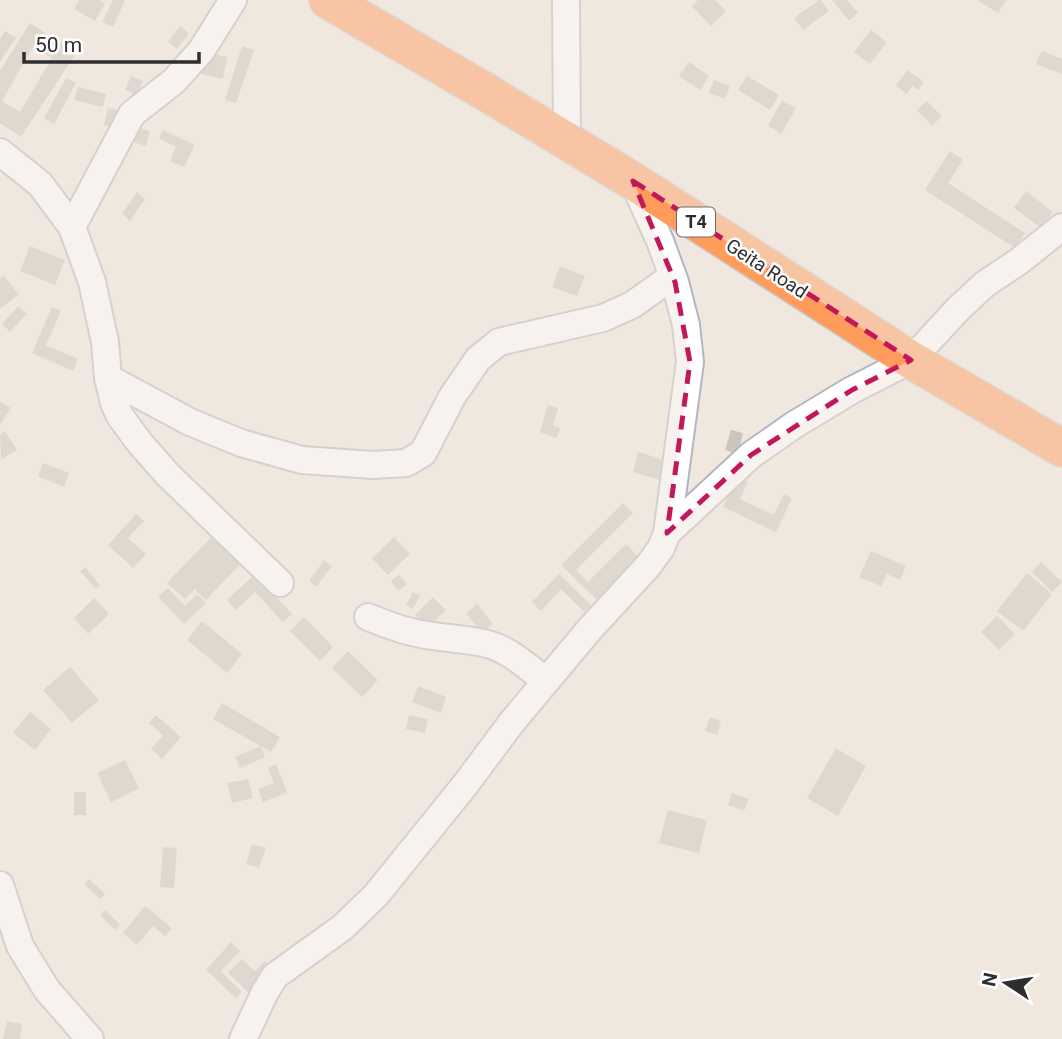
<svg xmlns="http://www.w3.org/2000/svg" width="1062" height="1039" font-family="Roboto,sans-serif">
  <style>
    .building { fill: #cbc6bd; fill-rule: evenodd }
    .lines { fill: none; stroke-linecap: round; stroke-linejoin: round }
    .minor-casing { stroke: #b3b6c2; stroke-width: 30 }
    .highway-casing { stroke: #c9c9c9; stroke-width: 40 }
    .minor { stroke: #fff; stroke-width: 26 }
    .highway { stroke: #ff9c5b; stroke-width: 37 }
    .marked { fill: none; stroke: #c2185b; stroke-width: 5; stroke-dasharray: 14 9; stroke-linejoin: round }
    .labels { text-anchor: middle; stroke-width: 5; stroke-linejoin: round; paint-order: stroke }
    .shield { fill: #fff; stroke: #6d6d6d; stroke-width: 2 }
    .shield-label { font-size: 18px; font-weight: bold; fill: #2e2e2e }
    .street-label { font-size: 19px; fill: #2e2e2e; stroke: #fff }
  </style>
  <rect width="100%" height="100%" fill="#f0e8df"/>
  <!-- building -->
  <path class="building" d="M79,0H99L105,3L95,21L74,9Z
    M113,0H125L113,27L102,22Z
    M698,0H715L726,11L711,26L692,6Z
    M819,0H821L829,11L803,30L794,18Z
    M832,0H847L858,13L849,21Z
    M977,0H1006L998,13Z
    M30,23L76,53L21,137L0,123V71ZM33,47L52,58L20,112L2,101Z
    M180,26L189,33L177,49L168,42Z
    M871,30L887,42L870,64L854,52Z
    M5,31L16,38L0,62V39Z
    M242,46L254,50L236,103L225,100Z
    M1042,51L1062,59V74L1036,64Z
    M206,53L227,57L223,79L201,74Z
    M689,62L709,76L700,90L679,76Z
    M907,70L924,82L918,90L912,86L907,94L896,86Z
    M131,76L143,81L137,95L125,90Z
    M747,76L779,95L770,110L738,90Z
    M66,78L76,83L54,124L44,118Z
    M714,80L730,86L725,99L709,93Z
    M78,87L106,94L103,107L74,100Z
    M782,100L796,108L781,134L768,126Z
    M927,101L942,116L932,126L917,110Z
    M108,108L125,112L120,129L104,125Z
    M129,125L150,131L146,146L124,139Z
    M163,130L195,145L184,167L170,161L176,147L159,138Z
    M950,151L963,160L948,183L1025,233L1015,248L925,190Z
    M1026,191L1053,212L1041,228L1014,208Z
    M137,192L145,199L130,221L122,214Z
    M30,246L65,260L55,285L20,271Z
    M560,266L585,276L577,296L552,287Z
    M4,276L19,294L0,309V279Z
    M18,306L27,314L10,332L2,324Z
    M52,307L61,311L46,345L78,359L73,371L32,353Z
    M0,401L11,408L0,425Z
    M548,405L558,408L553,426L560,428L557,438L540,432Z
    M731,430L743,433L738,454L725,450Z
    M5,431L17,450L1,459L0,435Z
    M638,452L665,460L660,480L633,472Z
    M43,463L69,473L64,487L38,476Z
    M737,477L748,482L740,499L774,515L784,494L792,498L776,532L723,507Z
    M623,503L633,513L576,570L588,582L626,544L640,558L598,601L561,565Z
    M136,514L144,521L128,538L146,554L133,568L108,545Z
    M216,532L245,559L206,600L193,588L194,590L185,599L167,583Z
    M394,537L410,554L388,575L372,558Z
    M871,551L906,566L900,580L887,574L881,586L859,577Z
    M324,560L332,566L316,587L309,581Z
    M1041,562L1062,582L1052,592L1032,572Z
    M85,567L100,585L96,589L80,571Z
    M1027,573L1052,594L1023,631L997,611Z
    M255,574L292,614L283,622L255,592L236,610L227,600Z
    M559,574L591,605L584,612L561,589L541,611L532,602Z
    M399,575L407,584L398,591L391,581Z
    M168,588L185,606L197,594L206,603L184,624L158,597Z
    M413,592L420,596L413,609L406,605Z
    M433,597L446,610L427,628L415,615Z
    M94,598L109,614L88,634L74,618Z
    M477,604L493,624L482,633L466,613Z
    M997,616L1015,634L999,650L981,632Z
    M304,617L333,647L320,661L290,631Z
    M202,621L242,654L227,673L187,640Z
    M348,651L378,680L362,697L332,668Z
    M70,667L99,700L72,723L43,690Z
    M418,686L446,697L441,713L412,702Z
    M222,703L280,737L271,752L213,719Z
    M30,712L51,729L35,750L13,733Z
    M156,715L181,737L162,759L151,749L163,735L149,723Z
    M409,715L428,719L425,733L406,729Z
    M710,717L721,721L717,735L705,731Z
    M261,746L265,757L240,768L235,757Z
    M836,748L866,766L838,816L807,798Z
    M125,760L139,788L111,802L97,773Z
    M276,764L287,793L263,802L258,789L274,783L268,767Z
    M248,779L253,798L232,803L227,783Z
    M74,792H86V815H74Z
    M732,793L749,799L744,811L728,805Z
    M668,810L707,820L699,853L659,843Z
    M252,844L266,848L259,868L246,864Z
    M163,847L177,848L174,888L160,887Z
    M89,879L105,894L100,899L84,884Z
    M145,906L172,928L165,936L153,926L137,945L123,933Z
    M106,910L120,925L115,930L100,915Z
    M231,942L240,951L221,971L242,992L236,998L206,970Z
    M242,959L255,971L265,961L274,971L251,995L228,973Z
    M7,1021L22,1024L20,1039H3Z"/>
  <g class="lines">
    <!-- minor casing -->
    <g class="minor-casing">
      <path id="minor" d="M566,0L567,142
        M0,152L40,184L72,227L92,282L105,342L108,378L114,403L120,416L139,442L168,475L280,583
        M72,227L132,114L174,81L201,51L233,0
        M108,378L190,422L241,443L302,460L373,465L406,463L423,453L452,397L478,359L499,342L603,318L632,305L673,276
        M667,533L751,455L794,425L852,390L911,360L958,309L985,284L1018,262L1062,227
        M368,617C385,624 403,631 421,634C444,639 468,638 491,645C512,652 529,668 546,681
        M0,885L20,946L47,990L90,1039
        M243,1039L265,992L275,976L343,927L376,895L465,785L512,722L589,630L648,566L661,548L667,533L690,362L686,325L675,282L660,241L633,181"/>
    </g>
    <!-- highway casing -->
    <g class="highway-casing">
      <path id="highway" d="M328,0L484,91L633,181L911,360L1062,448"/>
    </g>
    <!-- minor -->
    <use href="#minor" class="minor"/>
    <!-- highway -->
    <use href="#highway" class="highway"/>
  </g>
  <!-- marked area -->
  <path d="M0 0H1062V1039H0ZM633,181L911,360L852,390L751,455L667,533L690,362L675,282Z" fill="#f0e8df" fill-opacity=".55" fill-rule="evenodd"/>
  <path class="marked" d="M633,181L911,360L852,390L751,455L667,533L690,362L675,282Z"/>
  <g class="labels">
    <!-- shield labels -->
    <rect class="shield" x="677" y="207.5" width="38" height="29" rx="5"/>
    <g class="shield-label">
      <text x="696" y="228">T4</text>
    </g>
    <!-- street labels -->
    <g class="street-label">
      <text transform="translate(767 268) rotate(33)" y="7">Geita Road</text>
    </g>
  </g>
  <!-- north arrow -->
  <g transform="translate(1006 983) rotate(282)" stroke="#ffffff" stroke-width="5" paint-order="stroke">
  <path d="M0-5L12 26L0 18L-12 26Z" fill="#2e2e2e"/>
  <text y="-10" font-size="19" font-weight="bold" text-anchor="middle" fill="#2e2e2e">N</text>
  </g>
  <!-- scale -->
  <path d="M24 52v10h175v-10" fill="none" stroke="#2e2e2e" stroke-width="3.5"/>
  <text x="35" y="52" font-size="21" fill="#2e2e2e" stroke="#ffffff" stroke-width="5" paint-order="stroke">50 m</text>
</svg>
